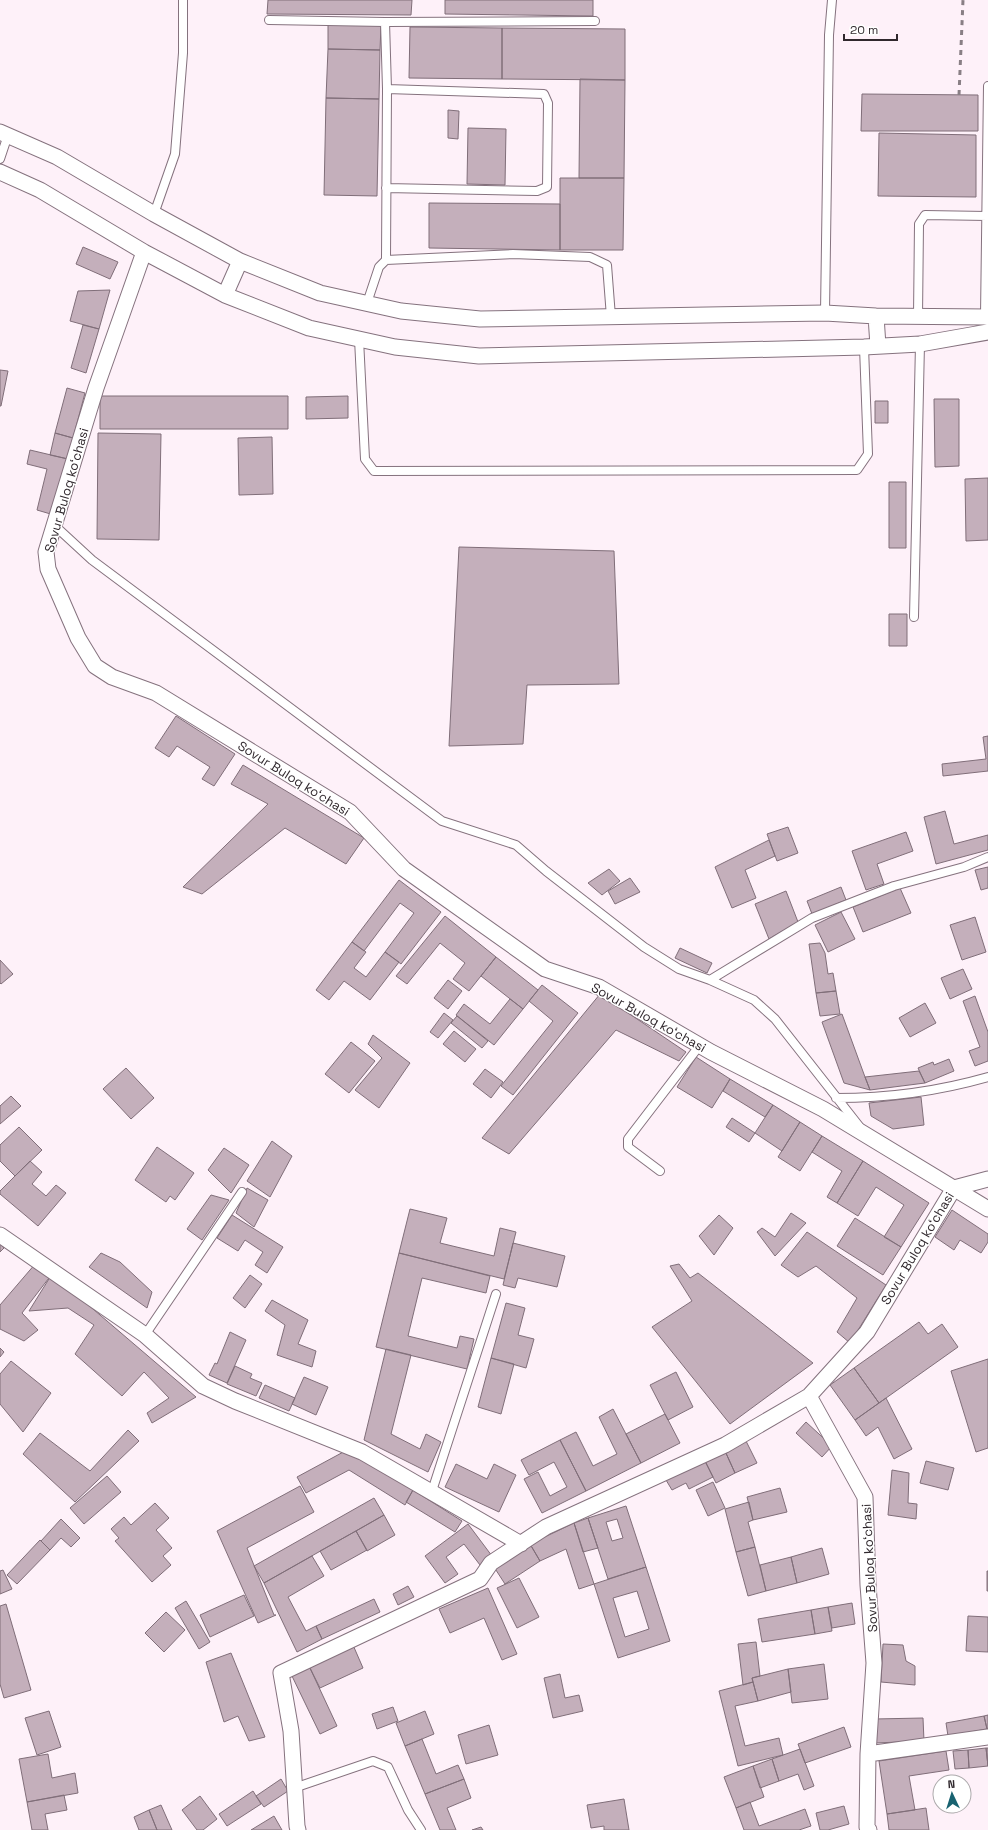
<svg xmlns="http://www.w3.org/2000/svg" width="988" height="1830" font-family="'Space Grotesk',sans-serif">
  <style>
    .building { fill: #c4afbb; stroke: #806e79; fill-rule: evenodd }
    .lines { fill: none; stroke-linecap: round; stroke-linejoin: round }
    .service-casing { stroke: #85727e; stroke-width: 10 }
    .minor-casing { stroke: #85727e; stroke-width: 17 }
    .service { stroke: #fff; stroke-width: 8 }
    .minor { stroke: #fff; stroke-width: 15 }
    .rail { stroke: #897f85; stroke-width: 3; stroke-dasharray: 5 5; stroke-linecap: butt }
    .labels { text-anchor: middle; stroke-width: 3; stroke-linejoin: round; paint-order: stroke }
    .street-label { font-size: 13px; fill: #30282d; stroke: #fff }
  </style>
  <rect width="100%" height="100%" fill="#fef1f9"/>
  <!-- building -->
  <path class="building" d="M268,0H412L411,15L267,14Z
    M445,0H593V16L445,14Z
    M328,24L381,25L380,50L328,49Z
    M410,27L502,28V79L409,78Z
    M502,28L625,29V80L502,79Z
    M328,49L380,50L379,99L326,98Z
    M580,79L625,80L624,178H579Z
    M862,94L978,95V131H861Z
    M326,98L379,99L377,196L324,195Z
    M448,110L459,111L458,139L448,138Z
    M468,128L506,129L505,185L467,184Z
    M879,133L976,135V197L878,196Z
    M560,178H624L623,250H560Z
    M429,203L560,204V250L429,248Z
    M83,247L118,262L110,279L76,264Z
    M110,290L99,329L70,321L78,291Z
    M83,325L99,329L86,373L71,368Z
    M0,370L8,371L1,406H0Z
    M67,388L85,393L73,438L55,433Z
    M100,396H288V429H100Z
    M348,396V418L306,419V397Z
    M934,399H959V466L935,467Z
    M875,401H888V423H875Z
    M55,433L73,438L68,459L50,455Z
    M98,433L161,434L159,540L97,539Z
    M272,437L273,494L239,495L238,438Z
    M30,450L68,459L54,515L37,510L47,469L27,464Z
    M988,478V540L966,541L965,479Z
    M889,482H906V548H889Z
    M459,547L614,551L619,684L527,685L523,744L449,746Z
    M889,614H907V646H889Z
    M176,716L235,754L214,786L202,779L210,767L177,746L169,757L155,748Z
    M988,736V771L943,776L942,764L986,759L983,737Z
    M243,765L364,838L346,864L285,828L202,894L183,887L268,804L231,784Z
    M945,811L954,844L988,835V850L936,864L924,817Z
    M788,827L798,853L777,861L767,834Z
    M906,832L913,851L877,864L884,884L866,890L852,851Z
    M769,840L775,856L745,870L756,898L732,908L715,867Z
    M988,867V888L981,890L975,870Z
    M609,869L620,881L602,895L588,883Z
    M630,878L640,892L615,904L608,891Z
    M399,880L441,912L401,964L385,952L414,913L400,903L364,951L352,942Z
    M841,887L846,900L812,914L807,901Z
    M900,888L911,913L863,932L853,907Z
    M786,891L798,922L769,939L755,904Z
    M841,912L855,939L828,952L815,925Z
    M445,916L496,957L469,991L453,979L465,963L440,943L407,984L396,976Z
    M975,917L986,952L962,960L950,925Z
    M352,942L366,952L354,968L366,977L385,952L399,962L370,1000L344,981L329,1000L316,990Z
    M820,943L825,953L828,974L833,973L836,991L816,993L809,944Z
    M680,948L712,963L707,973L675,958Z
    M496,957L538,990L523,1009L481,976Z
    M0,960L13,974L1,984L0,983Z
    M963,969L972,989L950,999L941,978Z
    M448,980L462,991L448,1009L434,998Z
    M542,985L578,1013L513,1095L501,1086L553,1021L529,1001Z
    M836,991L840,1014L820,1016L816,993Z
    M600,994L686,1052L679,1061L616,1030L509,1154L482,1138Z
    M975,996L988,1032V1061L975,1066L969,1051L980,1047L963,1001Z
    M510,999L523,1009L494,1045L456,1015L464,1004L490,1024Z
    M925,1003L936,1023L910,1037L899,1018Z
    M444,1013L453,1020L438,1038L430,1032Z
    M842,1014L865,1077L870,1090L844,1083L822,1022Z
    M457,1016L488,1041L482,1048L451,1023Z
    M454,1031L476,1049L465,1062L443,1044Z
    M373,1035L410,1063L379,1108L355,1090L382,1058L368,1044Z
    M351,1042L375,1061L349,1093L325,1074Z
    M696,1057L730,1079L712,1108L677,1087Z
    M949,1059L954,1071L925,1083L918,1068L933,1062L934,1065Z
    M126,1068L154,1098L131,1119L103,1089Z
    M485,1069L503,1082L491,1098L473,1084Z
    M919,1071L925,1083L870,1090L865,1077Z
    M730,1079L773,1105L765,1117L723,1091Z
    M11,1096L21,1106L0,1124V1106Z
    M921,1097L924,1125L893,1129L871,1116L869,1103Z
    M773,1105L800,1122L782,1151L755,1133Z
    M732,1118L755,1133L749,1142L726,1127Z
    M800,1122L822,1136L800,1171L778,1157Z
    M19,1127L42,1150L15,1176L0,1161V1145Z
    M822,1136L863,1161L837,1203L827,1197L842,1171L812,1152Z
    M272,1141L292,1156L270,1197L247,1181Z
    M157,1147L194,1173L175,1200L170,1196L166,1202L135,1180Z
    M224,1148L249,1165L231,1193L208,1170Z
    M30,1161L42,1172L32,1184L46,1196L56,1185L66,1193L38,1226L0,1194V1191Z
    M863,1161L929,1203L901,1247L884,1237L904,1205L876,1187L858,1216L837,1203Z
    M247,1188L268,1200L254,1227L236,1213Z
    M211,1195L229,1200L202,1240L187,1229Z
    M410,1209L447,1218L440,1243L494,1256L500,1228L516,1232L504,1279L399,1253Z
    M952,1210L988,1234V1242L981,1253L960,1240L954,1250L935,1237Z
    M791,1213L806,1223L775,1256L757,1232L762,1228L775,1237Z
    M232,1215L283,1247L267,1273L255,1265L263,1252L245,1240L238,1251L217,1238Z
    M719,1215L733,1228L714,1255L699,1236Z
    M855,1218L901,1247L883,1275L837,1246Z
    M807,1232L886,1285L850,1343L837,1332L857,1298L816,1266L798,1277L781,1265Z
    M513,1243L565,1256L557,1287L518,1278L515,1288L503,1285Z
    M0,1244L4,1248L0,1252Z
    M101,1253L120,1262L152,1292L147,1308L89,1267Z
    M399,1253L490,1276L486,1293L422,1278L408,1336L457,1348L460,1336L474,1339L467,1369L376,1347Z
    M36,1263L52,1274L22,1313L38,1330L24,1341L0,1329V1305Z
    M679,1264L690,1278L698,1273L813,1363L730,1424L652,1327L692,1301L670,1266Z
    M52,1274L196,1397L152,1423L147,1413L169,1398L144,1372L122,1396L75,1354L94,1325L68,1308L29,1311Z
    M250,1275L262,1284L245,1308L233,1298Z
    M272,1300L308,1320L298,1344L316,1351L312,1367L277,1355L285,1325L265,1311Z
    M506,1303L525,1308L518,1335L534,1339L526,1368L491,1358Z
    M919,1322L928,1334L942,1324L958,1347L879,1403L854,1368Z
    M230,1332L246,1340L227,1383L209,1375L215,1363L217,1364Z
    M0,1348L4,1352L0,1357Z
    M386,1349L411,1355L391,1434L420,1449L426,1434L441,1442L428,1472L364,1440Z
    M491,1358L514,1364L501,1414L478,1407Z
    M988,1359V1448L976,1452L951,1371Z
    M11,1361L51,1393L23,1432L0,1404V1374Z
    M235,1366L252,1374L250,1378L262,1383L256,1396L227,1384Z
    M854,1368L879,1403L855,1420L830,1385Z
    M676,1372L693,1407L668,1420L650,1385Z
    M304,1377L328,1387L316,1415L292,1404Z
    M265,1385L295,1398L289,1411L259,1398Z
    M886,1398L912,1449L894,1459L878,1427L866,1436L855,1420Z
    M613,1409L641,1463L586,1491L560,1440L576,1432L593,1466L617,1454L599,1417Z
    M665,1414L680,1443L641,1463L626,1434Z
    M806,1422L832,1446L822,1457L796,1433Z
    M128,1430L139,1441L75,1502L23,1454L40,1433L90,1471Z
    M560,1440L586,1491L542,1513L524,1479L538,1472L550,1496L567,1487L554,1462L529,1475L521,1460Z
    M746,1441L757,1463L735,1473L725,1451Z
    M347,1450L413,1490L405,1505L349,1470L306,1493L297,1477Z
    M725,1451L735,1473L716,1483L705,1461Z
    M705,1461L713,1477L689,1489L686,1483L672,1490L666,1480Z
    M926,1461L954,1468L948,1490L920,1483Z
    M456,1464L487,1479L494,1464L516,1475L499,1512L445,1487Z
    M892,1470L909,1473L908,1503L917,1504L916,1519L888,1515Z
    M107,1476L121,1492L84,1524L70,1508Z
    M713,1482L725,1508L708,1516L696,1490Z
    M300,1486L314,1512L247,1548L274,1615H276L258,1623L217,1531Z
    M780,1488L787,1512L753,1520L747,1497Z
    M413,1490L462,1521L455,1532L406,1502Z
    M374,1498L384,1515L264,1583L254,1566Z
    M749,1502L753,1520L748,1522L755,1547L736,1552L725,1509Z
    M155,1503L169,1518L156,1530L172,1548L163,1556L171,1565L152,1582L115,1541L119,1538L111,1529L124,1517L131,1525Z
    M626,1506L646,1567L608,1579L588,1518ZM617,1519L623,1538L612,1541L606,1522Z
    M384,1515L395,1535L367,1551L356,1531Z
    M588,1518L598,1548L583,1552L574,1523Z
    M61,1519L80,1538L71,1547L61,1538L50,1550L41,1541Z
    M574,1523L594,1584L579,1589L566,1549L540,1561L530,1544Z
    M468,1524L492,1556L480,1565L464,1544L446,1557L458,1574L445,1583L425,1556Z
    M356,1531L367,1550L331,1570L320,1551Z
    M40,1540L50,1550L17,1584L7,1575Z
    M530,1544L540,1561L505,1584L494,1567Z
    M755,1547L766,1591L748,1596L736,1552Z
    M822,1548L829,1574L797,1583L791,1557Z
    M312,1556L324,1576L288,1597L306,1631L316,1626L322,1639L297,1652L264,1583Z
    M791,1557L797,1583L766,1591L760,1565Z
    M646,1567L670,1641L618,1658L594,1584ZM637,1591L649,1629L625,1637L613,1598Z
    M3,1570L12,1589L0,1594V1571Z
    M987,1571H988V1591H987Z
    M519,1578L539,1617L517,1628L497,1588Z
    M408,1586L414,1597L398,1605L393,1594Z
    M488,1588L517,1654L502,1660L484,1618L450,1633L439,1609Z
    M244,1595L254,1616L210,1637L200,1615Z
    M374,1599L380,1612L322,1639L316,1626Z
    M186,1601L210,1642L199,1649L175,1608Z
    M852,1603L855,1624L832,1628L828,1607Z
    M6,1604L31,1690L4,1698L0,1684V1606Z
    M828,1607L832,1631L815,1634L811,1610Z
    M811,1610L815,1634L762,1642L758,1619Z
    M166,1612L185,1630L164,1652L145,1633Z
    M968,1616L988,1617V1652L966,1651Z
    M756,1642L760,1676L752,1678L753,1682L743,1685L738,1644Z
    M883,1644L903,1645L906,1661L915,1666V1685L881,1682Z
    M353,1645L363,1668L320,1688L309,1666Z
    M231,1653L265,1737L249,1741L238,1716L224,1722L206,1662Z
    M824,1664L828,1699L792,1703L788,1669Z
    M309,1666L337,1726L320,1734L291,1674Z
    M788,1669L791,1692L758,1701L752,1678Z
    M560,1674L565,1698L579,1695L583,1711L553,1718L544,1678Z
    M753,1682L758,1701L735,1706L745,1746L779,1738L783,1755L738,1766L719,1691Z
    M393,1707L398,1721L377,1729L372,1714Z
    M49,1711L61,1747L37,1755L25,1718Z
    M425,1711L434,1734L405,1746L396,1723Z
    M988,1715V1729H987L984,1716Z
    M984,1716L987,1729L948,1736L946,1723Z
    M923,1718L924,1741L875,1743L874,1719Z
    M489,1725L498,1755L466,1764L458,1735Z
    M844,1727L851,1747L805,1763L798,1744Z
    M422,1739L436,1774L458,1765L464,1779L425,1794L405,1746Z
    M986,1748L988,1766L969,1768L968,1750Z
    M986,1748H988V1766Z
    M800,1749L814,1786L804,1790L798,1774L779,1781L772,1759Z
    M968,1750L969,1768L955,1769L953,1751Z
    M946,1751L949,1770L909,1776L915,1810L887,1814L879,1761Z
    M48,1754L52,1778L75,1773L78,1793L27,1802L19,1759Z
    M772,1759L779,1781L760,1788L753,1766Z
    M753,1766L764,1797L736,1808L724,1777Z
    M281,1779L288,1791L264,1807L256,1796Z
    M464,1779L471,1798L447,1808L456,1830H440L425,1794Z
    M253,1791L261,1804L227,1826L219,1814Z
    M64,1795L67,1810L45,1814L48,1830H32L27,1802Z
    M200,1796L217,1819L203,1830H197L182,1810Z
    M624,1799L629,1830H604V1826L591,1828L587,1805Z
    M750,1802L759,1826L805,1809L811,1826L799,1830H744L736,1808Z
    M161,1805L172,1830H157L149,1810Z
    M844,1806L849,1824L828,1830H820L816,1813Z
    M926,1808L929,1830H889L887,1814Z
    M149,1810L157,1830H139L134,1817Z
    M274,1816L282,1830H251Z
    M481,1827L483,1830H472Z"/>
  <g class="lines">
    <!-- service casing -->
    <g class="service-casing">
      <path id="service" d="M269,20L385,22L595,21
        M385,22L387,89L386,260
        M0,159L8,135
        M386,188L537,191L547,187L548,103L544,94L387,89
        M154,214L175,154L183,53V0
        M367,303L379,267L386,260L513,254L590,257L607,265L611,317
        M825,313L829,35L832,0
        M985,316L988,86
        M918,317L919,224L925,215L987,216
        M359,339L365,459L374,471L857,470L868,454L864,347
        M54,525L92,560L442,821L516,845L546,871L644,947L679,969L710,980L754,1000L775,1019L859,1126
        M914,617L920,344
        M710,980L812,918L894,886L964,867L988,857
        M836,1098C887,1098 939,1091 988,1077
        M660,1171L628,1147V1139L700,1045
        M145,1335L242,1192
        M432,1491L496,1294
        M294,1788L373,1761L388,1767L408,1810L421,1830"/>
    </g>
    <!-- minor casing -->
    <g class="minor-casing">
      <path id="minor" d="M0,132L57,157L154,214L240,261L320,293L401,311L480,319L825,313L876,316L988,317
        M0,172L40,190L144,252L225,295L309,328L395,347L479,356L864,347L920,344L988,332
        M144,252L96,388L46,552L48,569L78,638L95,666L112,677L156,693L350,812L404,869L545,969L599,987L711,1052L823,1109L988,1209
        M225,295L240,261
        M876,316L878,346
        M954,1188L988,1179
        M0,1235L145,1335L203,1386L235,1401L362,1452L521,1544
        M809,1396L865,1497L868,1585L874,1663L868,1754L867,1827L869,1830
        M868,1754L988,1737
        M298,1830L297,1826L291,1731L281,1673L480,1579L491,1563L546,1527L725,1445L809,1396L867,1332L954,1188"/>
    </g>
    <!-- service -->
    <use href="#service" class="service"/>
    <!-- minor -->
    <use href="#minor" class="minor"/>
    <!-- rail -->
    <path class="rail" d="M959,95L963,0"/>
  </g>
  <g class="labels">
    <!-- street labels -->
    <g class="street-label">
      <text transform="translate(66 490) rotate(-74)" y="5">Sovur Buloq koʻchasi</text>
      <text transform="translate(294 778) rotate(32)" y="5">Sovur Buloq koʻchasi</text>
      <text transform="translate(649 1017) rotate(29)" y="5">Sovur Buloq koʻchasi</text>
      <text transform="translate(917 1248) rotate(-59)" y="5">Sovur Buloq koʻchasi</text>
      <text transform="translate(869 1568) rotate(-93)" y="5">Sovur Buloq koʻchasi</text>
    </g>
  </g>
  <!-- north arrow -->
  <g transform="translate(952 1794) rotate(356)"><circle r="19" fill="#ffffff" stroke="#aca9ab"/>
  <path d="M0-3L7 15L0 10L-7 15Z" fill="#186270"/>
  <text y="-6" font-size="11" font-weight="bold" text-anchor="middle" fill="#30282d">N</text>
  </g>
  <!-- scale -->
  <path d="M844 34v6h53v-6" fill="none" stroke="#30282d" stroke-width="2"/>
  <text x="850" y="34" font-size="12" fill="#30282d" stroke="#ffffff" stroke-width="3" paint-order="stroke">20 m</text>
</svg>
